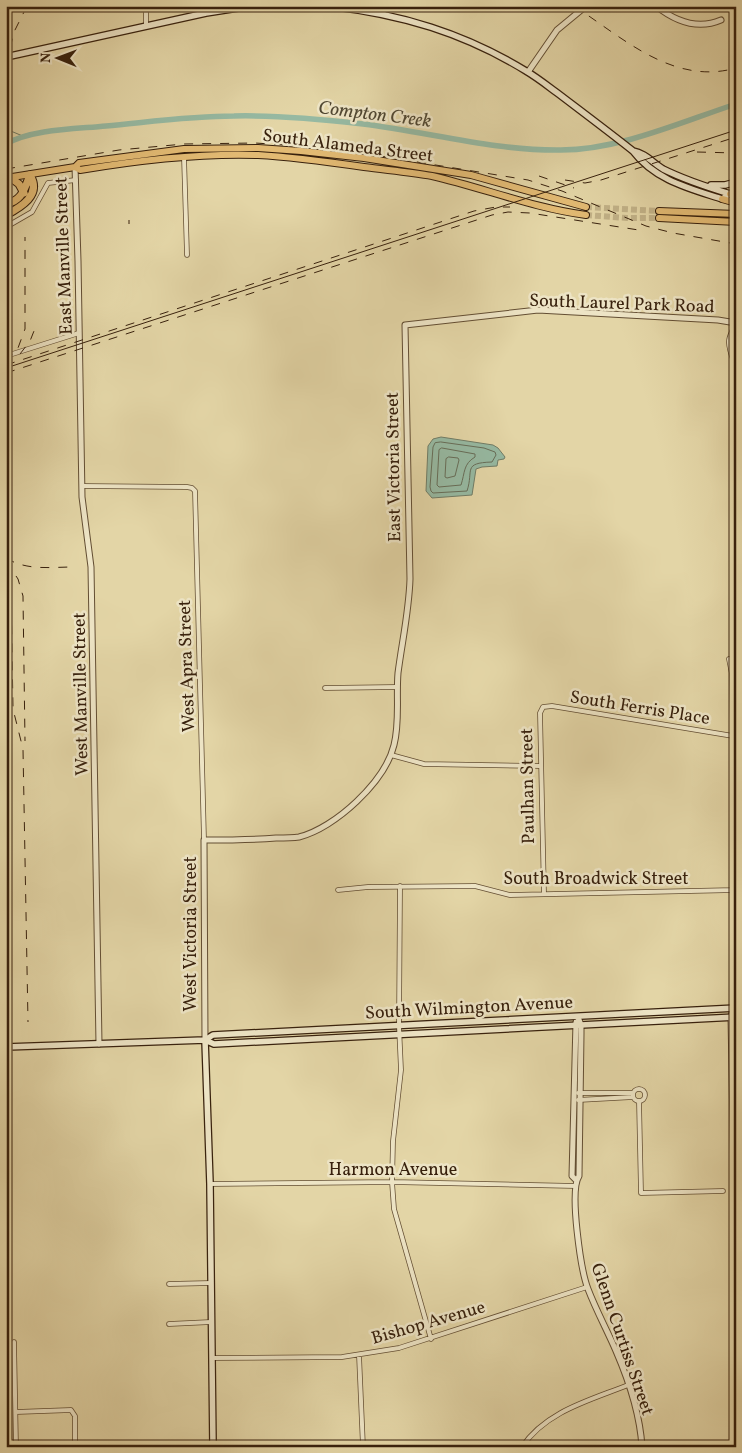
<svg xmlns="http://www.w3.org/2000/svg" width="742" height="1453" font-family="Vollkorn,serif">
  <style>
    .water { fill: #96b9a2; stroke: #707c66 }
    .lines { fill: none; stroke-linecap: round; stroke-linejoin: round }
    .shore { stroke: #676d58; stroke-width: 1 }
    .stream { stroke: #707c66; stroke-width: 1 }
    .river { stroke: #96b9a2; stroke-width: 5.5 }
    .primary-tunnel { stroke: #c1b187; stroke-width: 6; stroke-dasharray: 6 3; stroke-linecap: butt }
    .minor-casing { stroke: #634e33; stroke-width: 5.5 }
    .tertiary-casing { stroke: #634e33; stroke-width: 7 }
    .secondary-casing { stroke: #38210d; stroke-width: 8 }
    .primary-casing { stroke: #38210d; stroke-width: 8 }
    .motorway-casing { stroke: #38210d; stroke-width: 9 }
    .minor { stroke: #ede4c5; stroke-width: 4 }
    .tertiary { stroke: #ede4c5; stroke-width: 5 }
    .secondary { stroke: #ede4c5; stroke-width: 5.5 }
    .primary { stroke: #e2ba73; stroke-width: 6 }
    .motorway { stroke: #e2ba73; stroke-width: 7 }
    .tram { stroke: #38210d; stroke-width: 1 }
    .rail { stroke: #38210d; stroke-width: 1; stroke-dasharray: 9 9; stroke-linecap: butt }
    .labels { text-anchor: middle; stroke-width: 5; stroke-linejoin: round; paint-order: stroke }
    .street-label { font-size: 18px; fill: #38210d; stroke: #ede4c5 }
    .water-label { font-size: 19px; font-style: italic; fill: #504732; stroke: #ede4c5 }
  </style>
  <rect width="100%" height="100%" fill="#e3d5a6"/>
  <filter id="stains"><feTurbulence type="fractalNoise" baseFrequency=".004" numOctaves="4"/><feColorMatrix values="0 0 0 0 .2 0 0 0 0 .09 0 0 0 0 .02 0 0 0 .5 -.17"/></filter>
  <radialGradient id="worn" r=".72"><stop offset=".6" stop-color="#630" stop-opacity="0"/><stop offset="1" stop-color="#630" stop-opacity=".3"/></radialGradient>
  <!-- water -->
  <path class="water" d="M441,437L493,445L498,448L505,457L504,459L498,460L497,466L482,467L476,469L472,495L432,498L426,491L428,446L433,439Z"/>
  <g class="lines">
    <!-- shore -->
    <path class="shore" d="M441,442L484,448L495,452L496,455L492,462C462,463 474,470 467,491L433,493L431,491L430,487L433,447L435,443Z
      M442,448L475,454V457C463,464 465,473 461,485L439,487L437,485L439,450Z
      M449,457L458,458L459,460L455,476L447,478L445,477L446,459Z"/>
    <!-- stream -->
    <path class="stream" d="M6,129L25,137"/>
    <!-- river -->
    <path class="river" d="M6,144C32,129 77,129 106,126C149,122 191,116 234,116C277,115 320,119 363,124C429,132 494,151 561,150C619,150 681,122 736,104"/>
    <!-- primary-tunnel -->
    <path class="primary-tunnel" d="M586,207L659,211
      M586,215L627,218H659"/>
    <!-- minor casing -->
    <g class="minor-casing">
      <path id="minor" d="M146,6V25
        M184,157L187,255
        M6,227L32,212L48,183L76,180
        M735,323C734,330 728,336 729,343C729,351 734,361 736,368
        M731,348L734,339L733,332
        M6,356L79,333
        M82,486L187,487L192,488L195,491L204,840
        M729,659L732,674L736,918
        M325,688L397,687
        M391,755L424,764L540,766
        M400,886L399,1026L401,1070L393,1141L392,1182L394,1209L431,1339
        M338,890L368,887L475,886L510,895L735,890
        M544,894L540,713L543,707L552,706L733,736
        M733,1008L736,971
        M633 1095a6 6 0 1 1 12 0a6 6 0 1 1-12 0Z
        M578,1093H633
        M578,1100L633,1097
        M639,1101L641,1193L723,1191
        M210,1184L392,1182L576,1186
        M169,1284L211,1283
        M169,1324L211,1322
        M14,1342L16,1447
        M359,1355L363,1447
        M212,1358L342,1357L399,1348L587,1287
        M16,1412L71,1410L75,1416V1447
        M522,1447C546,1411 591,1400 628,1385"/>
    </g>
    <!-- tertiary casing -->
    <g class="tertiary-casing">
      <path id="tertiary" d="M383,6V14
        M656,6C675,21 698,30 721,20
        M528,72L557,30L586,6
        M75,167L78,261L82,497L91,567L99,1044
        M733,1008L731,1017L736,1292
        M578,1017L581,1025V1034L579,1176C569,1191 581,1271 588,1289C596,1310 607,1330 616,1351C629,1381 640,1414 642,1447
        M576,1022L572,1176L576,1180
        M205,1040L204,840C228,840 252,840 276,838C284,838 292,838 299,837C335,828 385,782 394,745C400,722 396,697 398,673C402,642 409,611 410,579L405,325L538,310L718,320L736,323"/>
    </g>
    <!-- secondary casing -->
    <g class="secondary-casing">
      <path id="secondary" d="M328,6C401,14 464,33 526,71C538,78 549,87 560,95C585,114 609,132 633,151C655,180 688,188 722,199L736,190
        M6,57L206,13L251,6
        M633,151C645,153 653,163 663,169C685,180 707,187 730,194
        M711,185H725L736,182
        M205,1040L213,1035L736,1008
        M205,1040L210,1184L213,1447
        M6,1047L205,1040L214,1044L736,1017"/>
    </g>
    <!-- primary casing -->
    <g class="primary-casing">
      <path id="primary" d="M75,167L79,163L184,149L258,148L301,151L364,158L471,175L586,207
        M6,178L75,167L80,170C139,160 199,153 258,155C294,157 329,162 364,167C386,170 410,172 432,176C484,188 533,208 586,215
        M730,194L736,196
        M722,199L736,203
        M659,211L736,214
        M659,218L736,222"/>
    </g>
    <!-- motorway casing -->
    <g class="motorway-casing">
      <path id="motorway" d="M11,178L19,184L24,193
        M6,204C23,200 24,189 30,175C42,195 21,207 6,215"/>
    </g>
    <!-- minor -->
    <use href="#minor" class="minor"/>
    <!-- tertiary -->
    <use href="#tertiary" class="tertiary"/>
    <!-- secondary -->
    <use href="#secondary" class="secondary"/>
    <!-- primary -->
    <use href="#primary" class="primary"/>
    <!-- motorway -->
    <use href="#motorway" class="motorway"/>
    <!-- tram -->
    <path class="tram" d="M6,368L736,130"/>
    <!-- rail -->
    <path class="rail" d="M574,6C622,37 673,86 736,68
      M6,65L14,32L27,6
      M697,152L736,153
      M6,169L119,150L184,144L255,143L331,148L528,180L562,191L646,226L673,233L736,244
      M539,176L574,188
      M565,180L585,183L601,180L736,137
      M129,220V224
      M20,354L30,341L34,331
      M6,361L18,348L25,329V237
      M6,365L474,211L496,207H510
      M6,373L492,215L508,212L530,213L645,231
      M6,558C27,571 50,567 74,567
      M6,561L18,579L23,596L25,741
      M6,572L11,591L13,709L23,749L28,1022"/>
  </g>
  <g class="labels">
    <!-- street labels -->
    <g class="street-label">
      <text transform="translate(348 145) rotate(7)" y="6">South Alameda Street</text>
      <text transform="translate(63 256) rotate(-92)" y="6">East Manville Street</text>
      <text transform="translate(622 303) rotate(2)" y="6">South Laurel Park Road</text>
      <text transform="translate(393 467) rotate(-91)" y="6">East Victoria Street</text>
      <text transform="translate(186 666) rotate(-92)" y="6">West Apra Street</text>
      <text transform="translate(80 694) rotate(-91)" y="6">West Manville Street</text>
      <text transform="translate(640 707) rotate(9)" y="6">South Ferris Place</text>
      <text transform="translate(527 786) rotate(-91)" y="6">Paulhan Street</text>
      <text x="596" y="884">South Broadwick Street</text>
      <text transform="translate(190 934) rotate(-90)" y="6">West Victoria Street</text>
      <text transform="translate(469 1007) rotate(-3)" y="6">South Wilmington Avenue</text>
      <text x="393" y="1175">Harmon Avenue</text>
      <text transform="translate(428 1322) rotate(-16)" y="6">Bishop Avenue</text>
      <text transform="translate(623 1339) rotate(71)" y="6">Glenn Curtiss Street</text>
    </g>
    <!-- water labels -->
    <g class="water-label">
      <text transform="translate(375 113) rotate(7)" y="7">Compton Creek</text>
    </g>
  </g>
  <!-- margin -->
  <rect width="742" height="1453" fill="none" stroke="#e3d5a6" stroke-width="25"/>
  <rect x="8" y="8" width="727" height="1438" fill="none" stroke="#38210d" stroke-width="2.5"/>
  <rect x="12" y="12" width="717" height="1428" fill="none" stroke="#38210d"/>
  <!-- north arrow -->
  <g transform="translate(58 58) rotate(271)" stroke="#ede4c5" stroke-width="4" paint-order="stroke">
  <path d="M0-4L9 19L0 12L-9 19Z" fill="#38210d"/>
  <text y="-8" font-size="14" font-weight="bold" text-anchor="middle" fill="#38210d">N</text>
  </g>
  <rect width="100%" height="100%" filter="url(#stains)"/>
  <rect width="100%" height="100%" fill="url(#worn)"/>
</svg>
